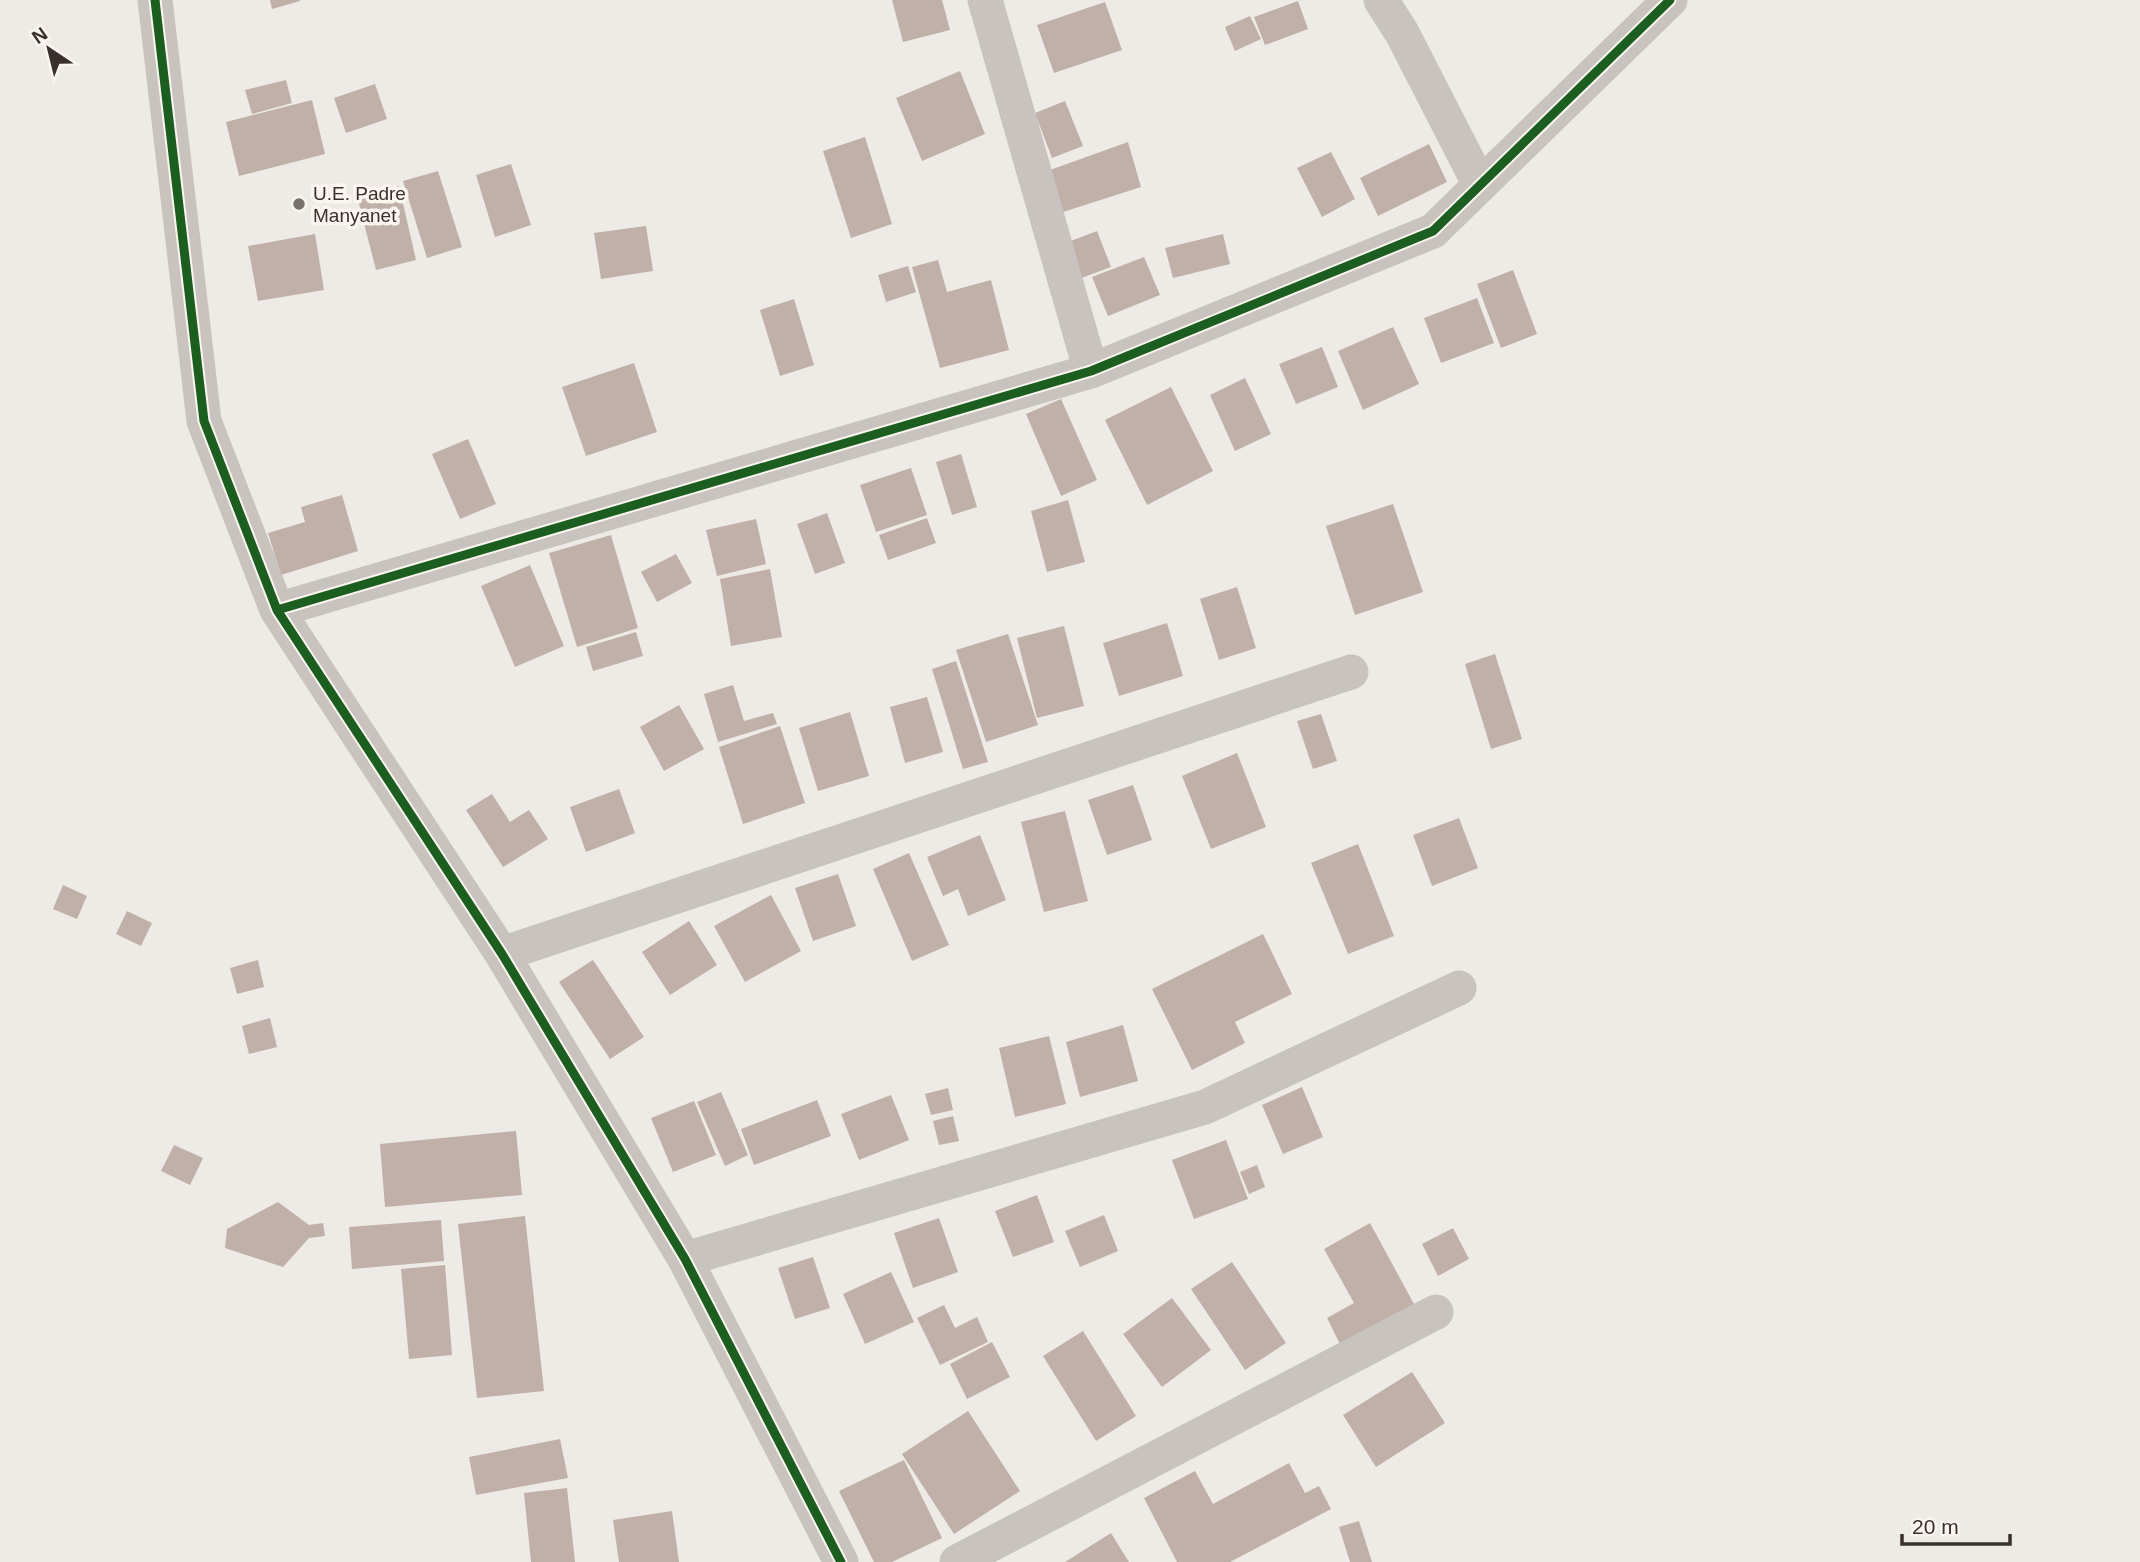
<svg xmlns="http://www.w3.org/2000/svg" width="2140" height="1562" font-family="Arial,sans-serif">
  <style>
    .building { fill: #c0b0a9 }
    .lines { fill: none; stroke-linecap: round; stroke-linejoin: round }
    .minor { stroke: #c8c3bf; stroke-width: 35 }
    .cycleway-casing { stroke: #faf5ef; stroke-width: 13 }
    .cycleway { stroke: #1b5e20; stroke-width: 9 }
    .poi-dot { fill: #78716d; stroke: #faf5ef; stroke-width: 2.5 }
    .labels { text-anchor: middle; stroke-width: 7; stroke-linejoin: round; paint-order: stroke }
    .poi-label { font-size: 19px; fill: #39302c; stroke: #faf5ef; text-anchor: start }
  </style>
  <rect width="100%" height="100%" fill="#eeeae6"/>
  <!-- building -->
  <path class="building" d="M270,0H300V1L272,9Z
    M892,0H942L950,30L903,42Z
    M1298,1L1308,29L1265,45L1254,17Z
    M1105,2L1122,50L1054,73L1037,25Z
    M1250,16L1261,39L1235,51L1225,27Z
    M960,71L985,134L922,161L896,98Z
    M286,80L292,103L252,114L245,90Z
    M375,84L387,119L346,133L334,98Z
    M312,100L325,154L239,176L226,122Z
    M1065,101L1083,146L1052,158L1035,113Z
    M865,137L892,224L851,238L823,151Z
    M1128,142L1141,187L1063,212L1050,170Z
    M1429,144L1447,182L1378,216L1360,178Z
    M1331,152L1355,199L1322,217L1297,168Z
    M511,164L531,225L495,237L476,175Z
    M438,171L462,247L427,258L403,181Z
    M399,186L416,260L376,270L357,196Z
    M646,226L653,271L601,279L594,233Z
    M1097,231L1111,267L1076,280L1063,244Z
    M315,234L324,290L258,301L248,246Z
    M1223,234L1230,264L1173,278L1165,248Z
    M1144,257L1160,295L1108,316L1092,277Z
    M938,260L947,292L991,280L1009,350L940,368L912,267Z
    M908,266L916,292L886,302L878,275Z
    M1513,270L1537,334L1501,348L1477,284Z
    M1477,298L1494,343L1441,363L1424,318Z
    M794,299L814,365L780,376L760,310Z
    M1393,327L1419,384L1363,410L1338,351Z
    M1322,347L1338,387L1296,404L1279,364Z
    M634,363L657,432L586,456L562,387Z
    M1245,378L1271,434L1235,451L1210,395Z
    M1171,387L1213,471L1147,505L1105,420Z
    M1061,399L1097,480L1061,496L1026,414Z
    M468,439L496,504L460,519L432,454Z
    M961,454L977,507L952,515L936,462Z
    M911,468L927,515L876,532L860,485Z
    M342,495L358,551L281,575L268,533L305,522L301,507Z
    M1068,500L1085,562L1047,572L1031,511Z
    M1393,504L1423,592L1355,615L1326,526Z
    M827,513L845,563L815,574L797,524Z
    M927,518L936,543L888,560L879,535Z
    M756,519L766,564L717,576L706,530Z
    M611,535L638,628L577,647L549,553Z
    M676,554L692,583L657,602L641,572Z
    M530,565L564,646L515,667L481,586Z
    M770,569L782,637L731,646L720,579Z
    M1237,587L1256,648L1219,660L1200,599Z
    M1167,623L1183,676L1119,696L1103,643Z
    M1064,626L1084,706L1037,718L1017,638Z
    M636,632L643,656L593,671L586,647Z
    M1008,634L1038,725L986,742L956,650Z
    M1495,654L1522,739L1491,749L1465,664Z
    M956,661L988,762L963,769L932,669Z
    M733,685L744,721L773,713L777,724L718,742L704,694Z
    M927,697L943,752L905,763L890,707Z
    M679,705L704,749L664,771L640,727Z
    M850,712L869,776L818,791L799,728Z
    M1321,714L1337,761L1313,769L1297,721Z
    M780,726L805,803L743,824L719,747Z
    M1237,753L1266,827L1211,849L1182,776Z
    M1133,785L1152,840L1107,855L1088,800Z
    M619,789L635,833L586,852L570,807Z
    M492,794L510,822L529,810L548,839L503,867L466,810Z
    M1065,811L1088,901L1044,912L1021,822Z
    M1459,818L1478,868L1432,886L1413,835Z
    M980,835L1006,900L968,916L958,889L943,896L927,857Z
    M1358,844L1394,936L1348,954L1311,863Z
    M909,853L949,945L912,961L873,869Z
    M838,874L856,926L813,941L795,888Z
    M63,885L87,896L77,919L53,909Z
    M771,895L801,951L745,982L714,926Z
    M127,911L152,923L141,946L116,934Z
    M689,921L717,965L670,995L642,952Z
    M1263,934L1292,994L1235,1022L1245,1043L1192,1070L1152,989Z
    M258,960L264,987L237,994L230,968Z
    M593,960L644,1037L610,1059L559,982Z
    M270,1018L277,1047L249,1054L242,1026Z
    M1123,1025L1138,1081L1080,1097L1066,1042Z
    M1049,1036L1066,1104L1015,1117L999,1048Z
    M1302,1087L1323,1137L1283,1154L1262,1105Z
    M948,1088L953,1110L931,1115L925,1094Z
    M721,1092L748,1155L725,1166L697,1102Z
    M891,1095L909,1140L859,1160L841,1114Z
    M817,1100L831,1136L754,1165L741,1129Z
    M694,1101L716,1155L673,1172L651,1118Z
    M953,1116L959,1141L939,1145L933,1121Z
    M516,1131L522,1195L385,1207L380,1144Z
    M1226,1140L1248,1199L1194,1219L1172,1160Z
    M174,1145L203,1158L190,1185L161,1171Z
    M1257,1165L1265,1187L1249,1194L1240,1172Z
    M1037,1195L1054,1242L1013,1257L995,1211Z
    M278,1202L309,1225L323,1223L325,1236L309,1238L283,1267L225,1248L227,1229Z
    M1104,1215L1118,1251L1080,1267L1065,1231Z
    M525,1216L544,1391L477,1398L458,1224Z
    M939,1218L958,1272L913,1288L894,1233Z
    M441,1220L444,1261L352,1269L349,1227Z
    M1370,1223L1414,1304L1340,1344L1327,1318L1354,1303L1324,1249Z
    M1453,1228L1469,1259L1438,1276L1422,1244Z
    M813,1257L830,1308L795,1319L778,1268Z
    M1232,1262L1286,1343L1245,1370L1191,1289Z
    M445,1265L452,1355L409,1359L401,1269Z
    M891,1272L914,1322L865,1344L843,1294Z
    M1172,1298L1211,1350L1162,1387L1123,1334Z
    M944,1305L955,1328L977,1317L988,1342L940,1365L917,1318Z
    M1083,1331L1136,1416L1096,1441L1043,1356Z
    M992,1342L1010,1377L967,1399L950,1364Z
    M1412,1372L1445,1423L1376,1467L1343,1415Z
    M968,1411L1020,1491L954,1534L902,1454Z
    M560,1439L568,1478L476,1495L469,1457Z
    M904,1460L942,1538L892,1562H874L839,1491Z
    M1289,1463L1305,1493L1319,1486L1331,1509L1230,1562H1177L1144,1498L1195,1471L1213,1504Z
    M567,1488L575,1562H531L524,1493Z
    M672,1511L679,1562H619L613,1520Z
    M1359,1521L1372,1562H1350L1339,1527Z
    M1111,1533L1129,1562H1065Z"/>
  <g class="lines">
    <!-- minor -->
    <path class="minor" d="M155,0L204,421L277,610L502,954L685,1259L841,1562
      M985,0L1091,371
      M1381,0L1402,33L1480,185
      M277,610L1091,371L1433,231L1670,0
      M502,954L1351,672
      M685,1259L1205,1107L1459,988
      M957,1562L1436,1312"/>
    <!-- cycleway casing -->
    <g class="cycleway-casing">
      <path id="cycleway" d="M155,0L204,421L277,610L502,954L685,1259L841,1562
        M277,610L1091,371L1433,231L1670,0"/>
    </g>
    <!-- cycleway -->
    <use href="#cycleway" class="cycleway"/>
  </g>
  <!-- markers -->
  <circle class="poi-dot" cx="299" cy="204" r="7"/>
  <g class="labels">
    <!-- poi labels -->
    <g class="poi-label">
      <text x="313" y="200">U.E. Padre<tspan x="313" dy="22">Manyanet</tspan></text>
    </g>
  </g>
  <!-- north arrow -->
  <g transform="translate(49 49) rotate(325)" stroke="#faf5ef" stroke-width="5" paint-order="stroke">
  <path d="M0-5L12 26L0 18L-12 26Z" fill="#39302c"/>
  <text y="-10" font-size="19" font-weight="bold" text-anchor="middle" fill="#39302c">N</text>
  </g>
  <!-- scale -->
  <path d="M1902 1534v10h108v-10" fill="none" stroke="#39302c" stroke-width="3.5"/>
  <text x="1912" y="1534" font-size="21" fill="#39302c" stroke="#faf5ef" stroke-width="5" paint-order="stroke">20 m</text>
</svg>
